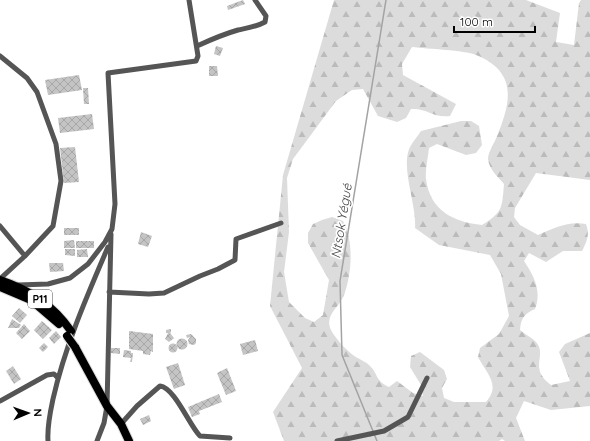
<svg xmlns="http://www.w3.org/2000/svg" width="590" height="441" font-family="Quicksand,sans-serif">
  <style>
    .forest { fill: url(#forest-firs); fill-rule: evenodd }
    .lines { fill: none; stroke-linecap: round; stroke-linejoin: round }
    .stream { stroke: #a3a3a3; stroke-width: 1.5 }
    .building { fill: url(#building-cross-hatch) }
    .primary-casing { stroke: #dbdbdb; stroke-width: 10 }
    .minor { stroke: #555; stroke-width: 5 }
    .primary { stroke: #000; stroke-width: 8 }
    .primary-bridge-casing { stroke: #dbdbdb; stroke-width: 10; stroke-linecap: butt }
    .primary-bridge { stroke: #000; stroke-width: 8 }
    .labels { text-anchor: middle; stroke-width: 3.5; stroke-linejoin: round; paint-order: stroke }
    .shield { fill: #fff; stroke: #4c4c4c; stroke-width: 1 }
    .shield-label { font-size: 11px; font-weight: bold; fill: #000 }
    .water-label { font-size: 13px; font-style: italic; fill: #444; stroke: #fff }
  </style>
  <defs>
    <pattern id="forest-firs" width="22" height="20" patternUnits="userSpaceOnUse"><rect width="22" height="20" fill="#dcdcdc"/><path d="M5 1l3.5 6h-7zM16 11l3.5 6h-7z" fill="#bbb"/></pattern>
    <pattern id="building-cross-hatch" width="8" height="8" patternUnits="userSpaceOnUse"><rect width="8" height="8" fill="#c4c4c4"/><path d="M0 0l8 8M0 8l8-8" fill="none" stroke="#a7a7a7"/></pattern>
  </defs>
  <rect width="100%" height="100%" fill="#fff"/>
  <!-- forest -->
  <path class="forest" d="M334,0H526L560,13L556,42L574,45L579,3L581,0H590V180L536,173L515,208L514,217L520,225L538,235C554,228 568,221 586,224C590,235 587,241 582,251H563L546,262L529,253L524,261C534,276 542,291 535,309C524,314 521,318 520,330C524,334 531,337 535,341C549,355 527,367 551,385L570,381L559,352L565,344L590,333V406L551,410L524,401L516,418L525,441H505L502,439L499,441H284L273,412L302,368L270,306L283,175ZM412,47C428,49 464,50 476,55C518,72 511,102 497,136C495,142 488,152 488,159C489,169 498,177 504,184C502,208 503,212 482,225C454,222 430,211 426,179C425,170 428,158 429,148L437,144L466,155L476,153L482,145L479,126L471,121H461L421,131C418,136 413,141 410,147C400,167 417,205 415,228L439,245L490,255L501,274L509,316L499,334L480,348L478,357C487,374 501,385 486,402H454L444,398L442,388L447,379L444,370L420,352L411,356L410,367L421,385L423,396L413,393L397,381L389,387C374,380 379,374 369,365C365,361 358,359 353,355C346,350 335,338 331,330C324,315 339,308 344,295C352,273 354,241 343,221L332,217L322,220L313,224L308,233V243L329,280L323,315L314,322L305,318L289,302L284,272L289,232L287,178L293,159L336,101L352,90L363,89L378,116L397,122L406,118L411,109C428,108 432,118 450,116L456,104L403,75L402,64Z"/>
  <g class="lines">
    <!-- stream -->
    <path class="stream" d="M377,441L342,355L340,281L386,0"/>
  </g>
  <!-- building -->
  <path class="building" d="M243,0L245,4L228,10L227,6Z
    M216,46L223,48L220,56L214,54Z
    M209,66H217L218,76H209Z
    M79,75L82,90L48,95L45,80Z
    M83,88H88L89,104H84Z
    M92,114L94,129L60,133L58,118Z
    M75,147L79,182L64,183L60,148Z
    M64,228H79V235H64Z
    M141,232L152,236L148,247L138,244Z
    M74,240L75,248H64V241Z
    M76,241H94V248H76Z
    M65,249H75V256L65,255Z
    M87,249L88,257H77V250Z
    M49,263H63L64,271L50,272Z
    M19,308L27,315L20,323L12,316Z
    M12,319L21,325L19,328H8Z
    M42,321L52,330L43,339L34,330Z
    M24,324L30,331L22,339L16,333Z
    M171,329V332L170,333L174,338L169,342L165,339L168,333H166V330Z
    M56,331L61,337L54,344L49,338Z
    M129,331L153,334V352L151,351L150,355L143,354V351L129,349Z
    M191,334L196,339V343L194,345L189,344L188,340L190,337L187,338L186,335Z
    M176.5 344a5.5 5.5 0 1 1 11 0a5.5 5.5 0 1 1-11 0Z
    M255,340L258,351L243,355L240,344Z
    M44,343L48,347L43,352L39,348Z
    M168.5 348a4.5 4.5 0 1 1 9 0a4.5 4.5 0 1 1-9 0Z
    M111,348H120V354L111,353Z
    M124,350L131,351V353H133L132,362H130L131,358L123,357Z
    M178,363L185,385L174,389L166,367Z
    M13,366L21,379L14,384L6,371Z
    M227,368L236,391L226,395L217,373Z
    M219,394L222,402L199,411L200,414L192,417L188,407Z
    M149,415L151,421L143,425L140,419Z"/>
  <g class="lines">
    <!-- primary casing -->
    <g class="primary-casing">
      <path id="primary" d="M0,280C30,290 53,305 71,331
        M0,287L31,300L59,324
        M75,347L107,406L121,424L129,441"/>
    </g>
    <!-- minor -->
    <path class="minor" d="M197,46C210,40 224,34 238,30C247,28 256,27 265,22L266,16L255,0
      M0,56L27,78L37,92L56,144L61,181L53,226L25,256L0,279
      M0,226L25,256
      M18,285L48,284L70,278L88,264L105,242L112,229L115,204L108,73L196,61L198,56L189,0
      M109,292L149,294L164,293L200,276L218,269L235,260L236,239L281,223
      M0,401L47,375L54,374L58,378
      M121,424L137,406L160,386C175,388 189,425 200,436L230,438
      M48,441C47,426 50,413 53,399C65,346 87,296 108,247
      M97,441L104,423L107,406L111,234
      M337,441L384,431L408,417L427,378"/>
    <!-- primary -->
    <use href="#primary" class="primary"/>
    <!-- primary-bridge casing -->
    <g class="primary-bridge-casing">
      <path id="primary-bridge" d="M67,336L75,347"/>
    </g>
    <!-- primary-bridge -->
    <use href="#primary-bridge" class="primary-bridge"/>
  </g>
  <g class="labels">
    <!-- shield labels -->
    <rect class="shield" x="28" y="290" width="24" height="18" rx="3"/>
    <g class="shield-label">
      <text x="40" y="303">P11</text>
    </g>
    <!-- water labels -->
    <g class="water-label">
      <text transform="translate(341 221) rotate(-81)" y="5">Ntsok Yégué</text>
    </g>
  </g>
  <!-- north arrow -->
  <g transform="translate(28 413) rotate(88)" stroke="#ffffff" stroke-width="3" paint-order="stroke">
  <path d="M0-3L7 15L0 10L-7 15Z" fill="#000000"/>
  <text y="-6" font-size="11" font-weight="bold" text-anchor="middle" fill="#000000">N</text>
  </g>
  <!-- scale -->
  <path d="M454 26v6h81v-6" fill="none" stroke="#000000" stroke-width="2"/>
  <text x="460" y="26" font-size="12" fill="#000000" stroke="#ffffff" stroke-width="3" paint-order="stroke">100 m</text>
</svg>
